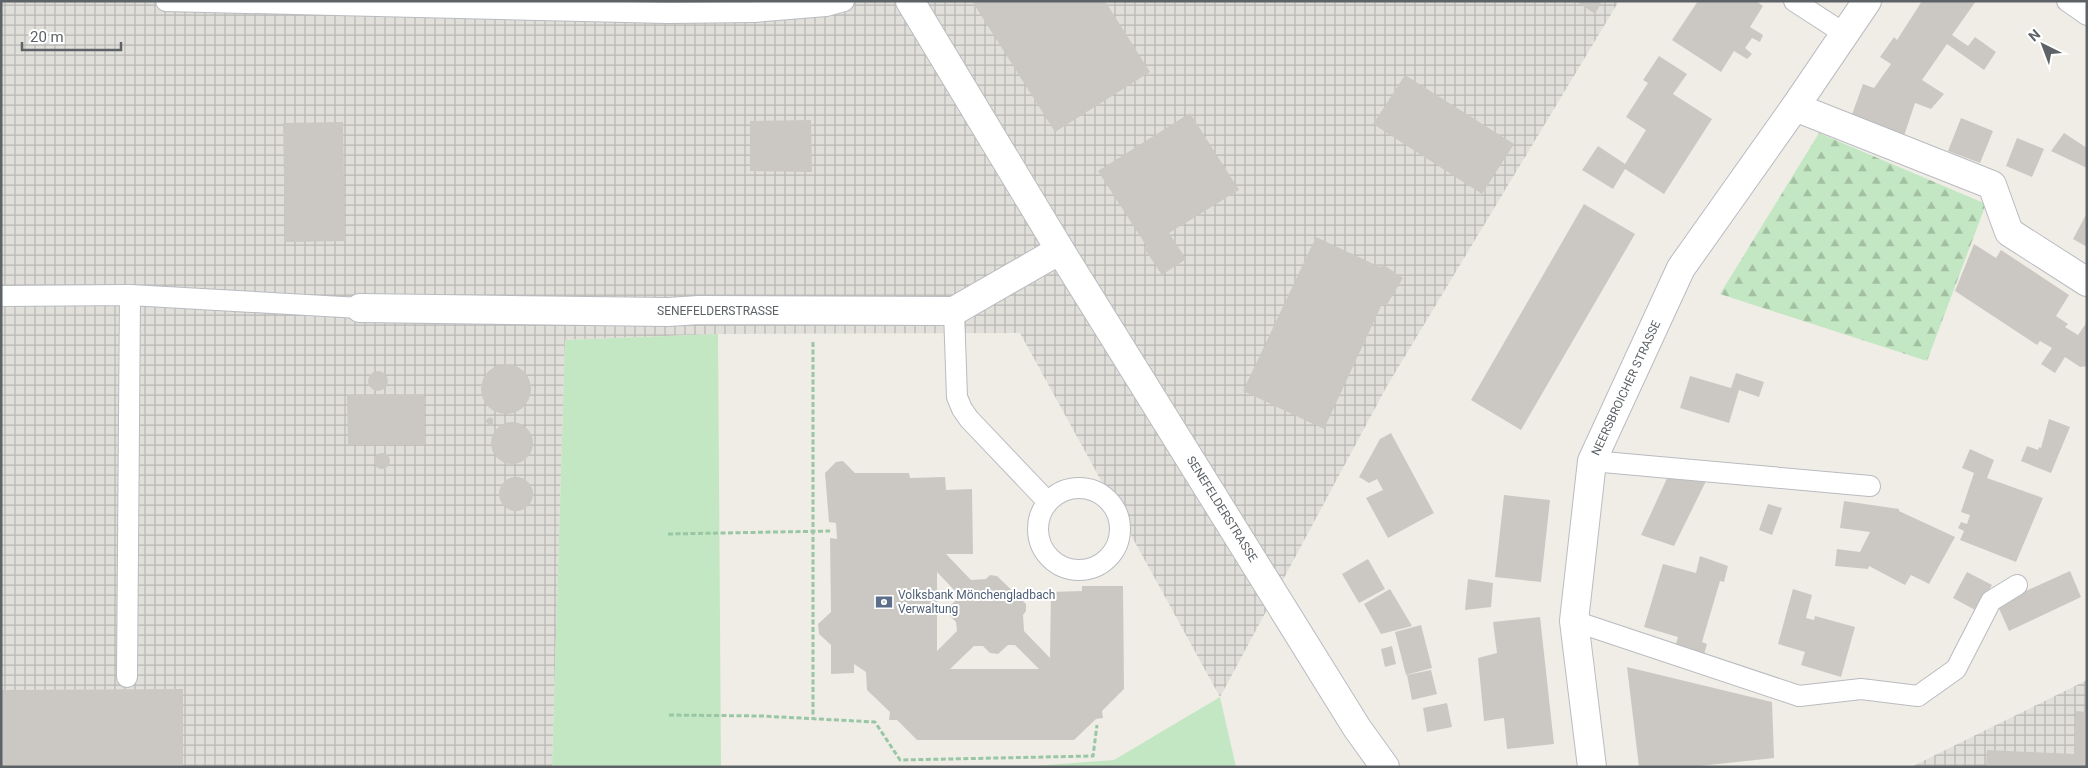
<svg xmlns="http://www.w3.org/2000/svg" width="2088" height="768" font-family="Roboto,sans-serif">
  <style>
    .industrial { fill: url(#industrial-grid) }
    .green { fill: #c3e7c2 }
    .forest { fill: url(#forest-firs) }
    .building { fill: #cbc8c3; fill-rule: evenodd }
    .lines { fill: none; stroke-linecap: round; stroke-linejoin: round }
    .lane-casing { stroke: #b8bbc0; stroke-width: 22 }
    .street-casing { stroke: #b8bbc0; stroke-width: 30 }
    .secondary-casing { stroke: #b9bcc2; stroke-width: 30 }
    .path { stroke: #99c7a6; stroke-width: 3; stroke-dasharray: 5 2.5; stroke-linecap: butt }
    .lane { stroke: #fff; stroke-width: 20 }
    .street { stroke: #fff; stroke-width: 28 }
    .secondary { stroke: #fff; stroke-width: 28 }
    .labels { text-anchor: middle; stroke-width: 4; stroke-linejoin: round; paint-order: stroke }
    .street-label { font-size: 12px; fill: #5d6266; stroke: #fff }
    .service-label { font-size: 12px; fill: #4e5e75; stroke: #fff; text-anchor: start }
  </style>
  <defs>
    <pattern id="industrial-grid" width="8" height="8" patternUnits="userSpaceOnUse" patternTransform="scale(1.25)"><rect width="8" height="8" fill="#e1dfda"/><path d="M0 4h8M4 0v8" fill="none" stroke="#bab8b5"/></pattern>
    <pattern id="forest-firs" width="22" height="20" patternUnits="userSpaceOnUse" patternTransform="scale(1.25)"><rect width="22" height="20" fill="#c3e7c2"/><path d="M5 1l3.5 6h-7zM16 11l3.5 6h-7z" fill="#a2bfa1"/></pattern>
  </defs>
  <rect width="100%" height="100%" fill="#f0ede6"/>
  <!-- industrial -->
  <path class="industrial" d="M1,1H1619L1387,386L1220,697L1020,333L718,334L565,340L552,767H1Z
    M2087,680V767H1911Z"/>
  <!-- green -->
  <path class="green" d="M718,334L721,767H552L565,340Z
    M1220,697L1236,767H1020L1114,760Z"/>
  <!-- forest -->
  <path class="forest" d="M1819,133L1986,204L1927,361L1720,294Z"/>
  <!-- building -->
  <path class="building" d="M972,1H1105L1150,72L1055,132Z
    M1576,1H1602L1595,14Z
    M1698,1H1756L1763,6L1750,27L1763,35L1760,42L1752,38L1745,48L1752,54L1747,59L1734,51L1721,72L1672,40Z
    M1922,1H1976L1952,35L1968,46L1975,37L1996,52L1984,70L1947,44L1922,80L1944,94L1931,109L1915,103L1903,139L1850,120L1863,84L1874,88L1891,64L1880,57L1894,37L1897,40Z
    M1659,56L1687,74L1673,94L1712,119L1664,194L1625,169L1613,189L1582,170L1598,146L1625,164L1646,130L1626,117L1648,83L1643,80Z
    M1405,75L1514,144L1482,194L1373,124Z
    M1190,113L1239,190L1169,233L1186,259L1162,275L1144,248L1147,247L1098,171Z
    M1961,118L1993,131L1980,163L1948,151Z
    M811,120L812,172L750,171V121Z
    M343,122L345,241L285,242L283,123Z
    M2064,133L2087,148V168L2051,151Z
    M2017,138L2044,149L2032,177L2006,166Z
    M1584,204L1635,234L1521,430L1471,400Z
    M2087,213V247L2073,239Z
    M1316,237L1380,267L1384,265L1403,278L1386,306L1382,304L1324,429L1243,391Z
    M1974,244L1996,258L2001,250L2069,295L2056,316L2068,324L2065,327L2078,335L2087,322V366L2080,367L2065,357L2055,373L2041,364L2052,348L2040,341L2037,345L1955,291Z
    M481 389a25 25 0 1 1 50 0a25 25 0 1 1-50 0Z
    M368 381a10 10 0 1 1 20 0a10 10 0 1 1-20 0Z
    M1736,373L1764,382L1759,397L1739,390L1729,423L1680,408L1690,376L1731,388Z
    M424,394L425,445H348L347,395Z
    M490,417L493,419V424L490,426L485,421Z
    M2049,419L2070,427L2051,473L2021,461L2027,446L2038,450L2039,447L2041,448Z
    M491 443a21 21 0 1 1 42 0a21 21 0 1 1-42 0Z
    M1391,433L1434,513L1388,538L1366,498L1383,490L1377,479L1369,483L1359,477L1380,439Z
    M1970,449L1994,460L1987,478L2043,498L2016,562L1960,540L1964,531L1958,528L1961,522L1967,524L1970,515L1961,512L1974,473L1962,468Z
    M374 461a8 8 0 1 1 16 0a8 8 0 1 1-16 0Z
    M843,461L855,473H909L910,478L945,477L946,490L972,489L973,554H946L971,580L986,579L990,575L997,576L1026,604V611L1023,615L1024,631L1050,658L1051,592L1082,591V586H1123L1124,689L1102,711L1103,718L1096,719L1074,740H917L897,720H889L890,712L867,690L866,672L854,664V673L831,674V645L819,634L818,624L831,612L830,538L837,539L836,523L829,522L825,473L836,462ZM937,572L955,591L956,600L949,607L950,616L956,622L957,631L937,651ZM1008,645H1015L1039,669H950L974,646H983L990,653L998,654Z
    M1669,474L1707,479L1674,546L1641,535Z
    M499 494a17 17 0 1 1 34 0a17 17 0 1 1-34 0Z
    M1504,495L1550,500L1541,582L1495,577Z
    M1844,501L1899,509V511L1955,537L1929,584L1911,575L1905,585L1869,566L1868,569L1835,566L1837,549L1860,552L1870,532L1840,528Z
    M1768,504L1782,508L1772,535L1759,530Z
    M1700,556L1728,566L1724,582L1720,581L1702,642L1707,644L1703,658L1674,651L1678,637L1644,627L1663,564L1696,573Z
    M1368,559L1385,589L1359,603L1342,574Z
    M2070,571L2081,597L2009,631L1997,604Z
    M1967,572L1992,585L1977,611L1953,598Z
    M1468,579L1493,583L1491,607L1465,610Z
    M1390,589L1412,626L1381,634L1364,604Z
    M1793,589L1812,595L1806,618L1814,620L1815,616L1855,627L1841,677L1801,665L1805,652L1778,644Z
    M1540,617L1554,744L1507,749L1504,718L1484,721L1478,658L1497,653L1493,622Z
    M1421,625L1432,668L1406,675L1395,632Z
    M1392,646L1396,664L1385,667L1381,649Z
    M1627,667L1772,702L1774,758L1690,767H1639Z
    M1431,670L1437,694L1412,700L1407,675Z
    M183,689V767H1V690Z
    M1447,703L1452,727L1427,732L1423,708Z
    M2076,711L2087,712V767H1986L1987,750L2074,754Z"/>
  <g class="lines">
    <!-- lane casing -->
    <g class="lane-casing">
      <path id="lane" d="M166,1L668,13L754,12L826,6L844,1
        M1794,1L1845,34
        M2067,1L2087,15
        M130,295L360,308
        M1,296L130,295L127,677
        M954,311L957,397L962,409L969,419L1048,502
        M1592,461L1870,486
        M1038 529a41 41 0 1 1 82 0a41 41 0 1 1-82 0Z
        M1574,621L1799,696L1861,689L1918,696L1956,669L1991,601L2017,585"/>
    </g>
    <!-- street casing -->
    <g class="street-casing">
      <path id="street" d="M1795,107L1992,185L2009,232L2087,282
        M360,308L668,312L699,310L954,311L1060,250"/>
    </g>
    <!-- secondary casing -->
    <g class="secondary-casing">
      <path id="secondary" d="M910,1L1060,250L1357,728L1385,767
        M1592,767L1574,621L1592,461L1681,268L1795,107L1867,1"/>
    </g>
    <!-- path -->
    <path class="path" d="M813,342V719
      M668,534L830,531
      M669,715L762,716L875,722L900,760L1093,756L1097,725"/>
    <!-- lane -->
    <use href="#lane" class="lane"/>
    <!-- street -->
    <use href="#street" class="street"/>
    <!-- secondary -->
    <use href="#secondary" class="secondary"/>
  </g>
  <!-- icons -->
  <defs>
    <g id="bank-bare" transform="scale(1.35)"><path d="M-6-4H6V4H-6ZM0-2.3a2.3 2.3 0 1 0 0 4.6a2.3 2.3 0 1 0 0-4.6Z" fill="#5c6f8a" stroke="#fff" stroke-width="2.5" paint-order="stroke"/></g>
  </defs>
  <g fill-rule="evenodd">
    <use href="#bank-bare" x="884" y="602"/>
  </g>
  <g class="labels">
    <!-- street labels -->
    <g class="street-label">
      <text x="718" y="315">SENEFELDERSTRASSE</text>
      <text transform="translate(1626 388) rotate(-65)" y="4">NEERSBROICHER STRASSE</text>
      <text transform="translate(1222 509) rotate(58)" y="4">SENEFELDERSTRASSE</text>
    </g>
    <!-- service labels -->
    <g class="service-label">
      <text x="898" y="599">Volksbank Mönchengladbach<tspan x="898" dy="14">Verwaltung</tspan></text>
    </g>
  </g>
  <!-- border -->
  <rect width="2088" height="768" fill="none" stroke="#5d6266" stroke-width="5"/>
  <!-- north arrow -->
  <g transform="translate(2043 45) rotate(318)" stroke="#ffffff" stroke-width="4" paint-order="stroke">
  <path d="M0-4L9 19L0 12L-9 19Z" fill="#5d6266"/>
  <text y="-8" font-size="14" font-weight="bold" text-anchor="middle" fill="#5d6266">N</text>
  </g>
  <!-- scale -->
  <path d="M22 42v8h99v-8" fill="none" stroke="#5d6266" stroke-width="2.5"/>
  <text x="30" y="42" font-size="15" fill="#5d6266" stroke="#ffffff" stroke-width="4" paint-order="stroke">20 m</text>
</svg>
